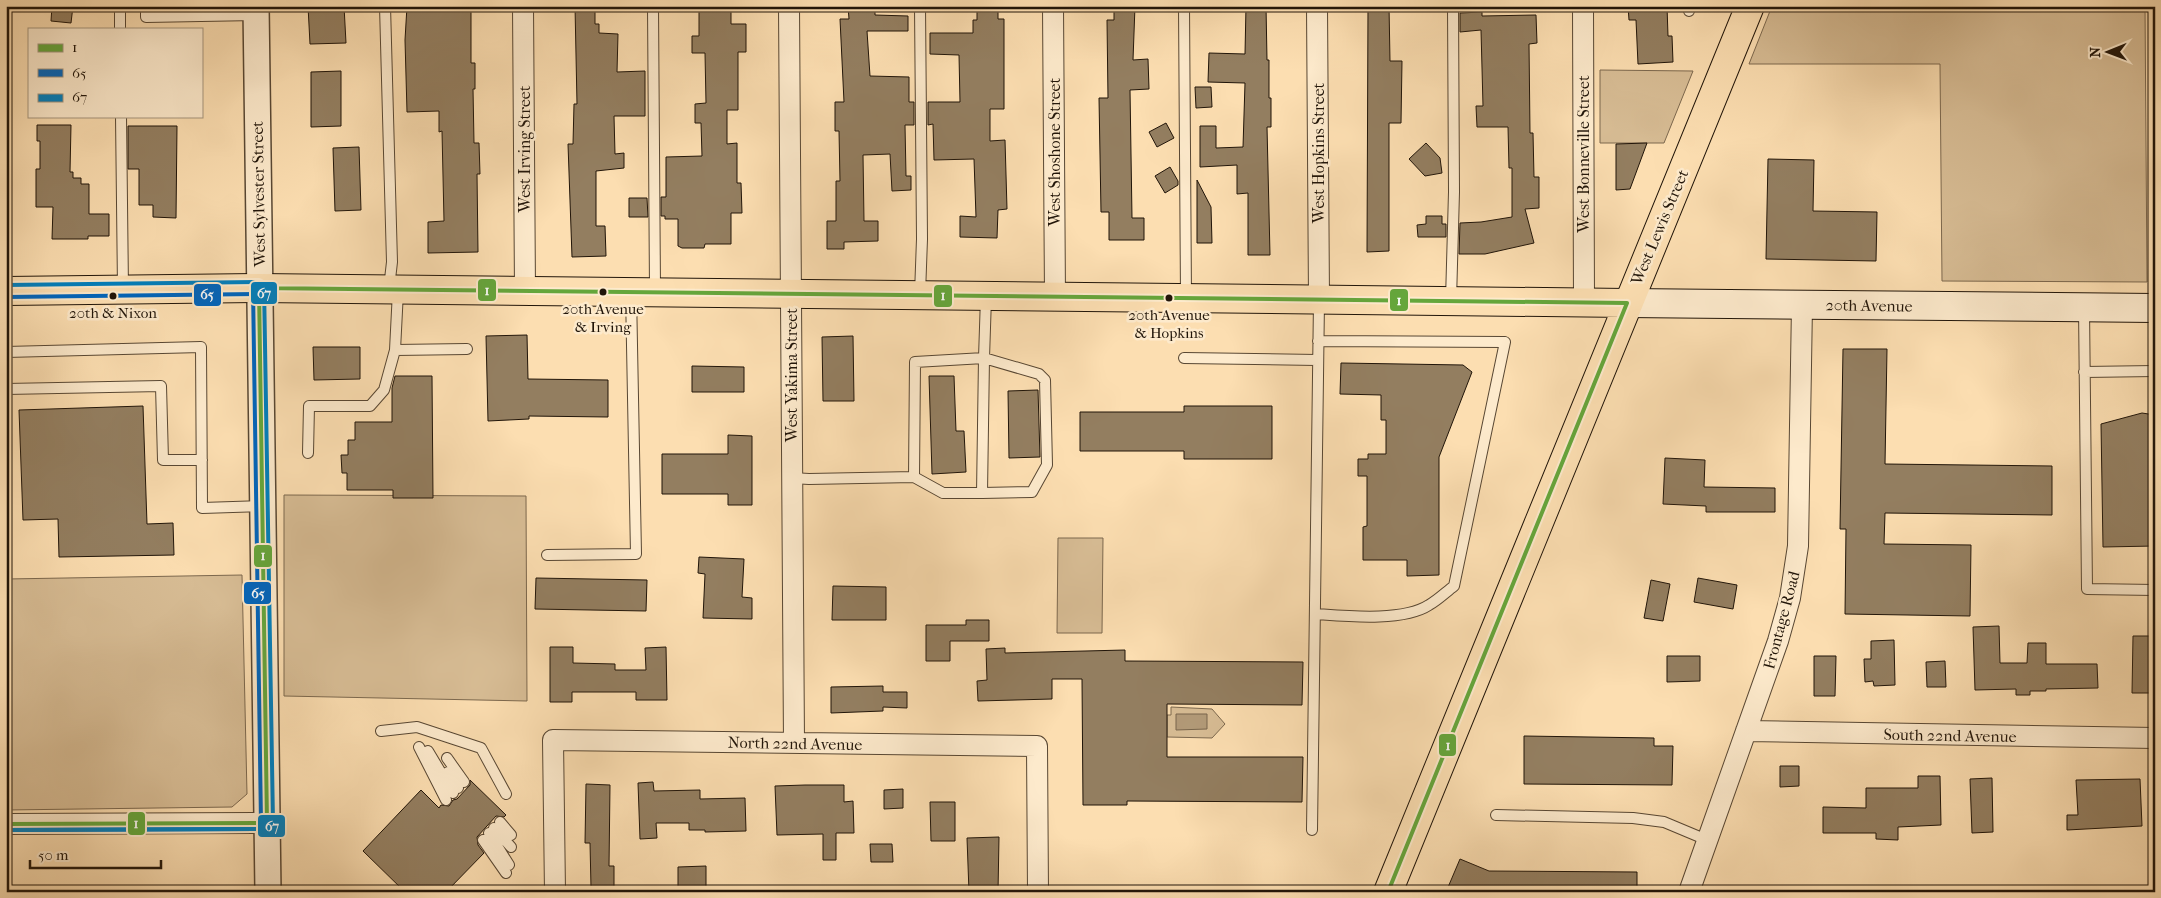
<svg xmlns="http://www.w3.org/2000/svg" width="2161" height="898" font-family="'IM FELL French Canon',serif">
  <style>
    .green { fill: #d7bc94; stroke: #7c684e }
    .water { fill: #b29a78; stroke: #78654c }
    .building { fill: #937e60; stroke: #211509 }
    .lines { fill: none; stroke-linecap: round; stroke-linejoin: round }
    .service-casing { stroke: #584733; stroke-width: 12 }
    .minor-casing { stroke: #584733; stroke-width: 22 }
    .tertiary-casing { stroke: #584733; stroke-width: 28 }
    .secondary-casing { stroke: #211509; stroke-width: 30 }
    .primary-casing { stroke: #211509; stroke-width: 30 }
    .service { stroke: #fdeacc; stroke-width: 10 }
    .minor { stroke: #fdeacc; stroke-width: 20 }
    .tertiary { stroke: #fdeacc; stroke-width: 25 }
    .secondary { stroke: #fdeacc; stroke-width: 28 }
    .primary { stroke: #fcdeb1; stroke-width: 28 }
    .bus-1-casing { stroke: #fdeacc; stroke-width: 8 }
    .bus-2-casing { stroke: #fdeacc; stroke-width: 8 }
    .bus-3-casing { stroke: #fdeacc; stroke-width: 8 }
    .bus-1 { stroke: #65a63b; stroke-width: 4 }
    .bus-2 { stroke: #0065bd; stroke-width: 4 }
    .bus-3 { stroke: #007fbe; stroke-width: 4 }
    .bus-dot { fill: #211509; stroke: #fdeacc; stroke-width: 2 }
    .labels { text-anchor: middle; stroke-width: 5; stroke-linejoin: round; paint-order: stroke }
    .bus-label { font-size: 15px; fill: #211509; stroke: #fdeacc }
    .street-label { font-size: 16px; fill: #211509; stroke: #fdeacc }
    .line-badge { stroke: #fdeacc; stroke-width: 2 }
    .badge-label { font-size: 14px; text-anchor: middle; font-weight: bold; fill: #fff }
  </style>
  <rect width="100%" height="100%" fill="#fcdeb1"/>
  <filter id="stains"><feTurbulence type="fractalNoise" baseFrequency=".004" numOctaves="4"/><feColorMatrix values="0 0 0 0 .2 0 0 0 0 .09 0 0 0 0 .02 0 0 0 .5 -.17"/></filter>
  <radialGradient id="worn" r=".72"><stop offset=".6" stop-color="#630" stop-opacity="0"/><stop offset="1" stop-color="#630" stop-opacity=".3"/></radialGradient>
  <!-- green -->
  <path class="green" d="M1772,6H2145L2147,282L1942,281L1940,64H1749Z
    M1600,70L1693,71L1664,143H1600Z
    M284,495L526,496L527,701L284,696Z
    M1058,538H1103L1102,633H1057Z
    M242,575L247,794L232,807L6,810V579Z
    M1171,707L1212,709L1225,724L1212,738L1167,737V715H1171Z"/>
  <!-- water -->
  <path class="water" d="M1176,714H1207V729L1176,730Z"/>
  <!-- building -->
  <path class="building" d="M52,6H73L71,23L51,21Z
    M308,6H344L346,43L310,44Z
    M407,6H471V63H475V89H473L474,143H479L480,174H477L478,252L428,253V222L444,221L442,131L439,132V111L407,112L405,40Z
    M575,6H595V24H599V33L618,34L617,72L645,71V116H614L615,154L624,153V168L596,171V226H605L606,256L572,257L568,144H573L574,104H577Z
    M699,6H731V24H746V52H738V110H727V144L737,143V183H741L742,213H731V244H705L704,248H682L678,246V219H665V216H661V197H666V157L702,156L701,123H695V104L706,103L705,53H692V36H699Z
    M848,6H875V15L908,16V31H867L870,76L909,77V102H914V125H905L906,176H911V190L892,191L890,154L863,155L864,221H878V241L844,242V249H827V221H836V181H840L839,131H835V102H844L840,19H849Z
    M977,6H998V19H1004V109H990V141L1005,140L1007,209L998,210L997,238L960,237V216L976,217L974,159L934,160L933,124L928,125V102H960L959,55L930,54V33H973V20H977Z
    M1114,6H1135L1133,60L1148,59L1149,89L1130,90L1132,218H1144V240H1109V212H1101L1099,98H1108L1107,20H1114Z
    M1246,6H1266L1267,60H1269V98H1271V127H1267L1270,255H1248V193L1237,194V165L1200,167V126H1216V148L1243,147L1245,83L1208,82L1209,53L1245,54Z
    M1368,6H1389L1390,61H1402L1401,123H1389V251L1367,252Z
    M1628,6H1667L1668,36H1672L1673,62L1638,64L1636,20H1629Z
    M1482,12V16L1536,15L1537,43L1529,44L1530,133H1533L1534,177H1539V208L1525,209L1534,243L1485,254H1459L1460,223L1481,222L1512,217V168H1509L1508,127H1477L1476,106H1483L1481,30L1460,32V13Z
    M341,71V126L311,127V72Z
    M1195,87H1211L1212,107L1196,108Z
    M1166,123L1174,138L1157,147L1149,132Z
    M37,125H71L70,172H73V178H81V184H89V214H109V236H88V239H52L53,207H36V169H40V141H37Z
    M128,126H177L176,218L153,217V205H139V169H128Z
    M1426,143L1440,158L1442,173L1425,176L1409,159Z
    M1647,143L1630,189L1616,190V144Z
    M359,147L361,210L335,211L333,148Z
    M1768,159L1814,160L1813,211L1877,212L1876,261L1766,259Z
    M1170,167L1178,181V185L1165,193L1155,176Z
    M1197,180L1211,207L1212,243H1197Z
    M629,198H647L648,217H629Z
    M1426,216H1442V224H1446V237H1418L1417,225L1426,224Z
    M527,335L528,379L608,380V417L529,416V419L488,421L486,336Z
    M853,336L854,401H823L822,337Z
    M313,347H360V379L314,380Z
    M1843,349H1887L1885,464L2052,466V515L1885,513L1884,544L1971,545L1970,616L1845,614L1846,529H1840Z
    M1341,363L1463,365L1472,372L1439,457V575L1407,576V560H1363V527L1367,526V476H1358V459H1368V454H1386V420H1381V395L1340,394Z
    M692,366L744,367V392H692Z
    M395,376H432L433,498H393V490H347V473H342L341,455H348V440H355V422H392V388Z
    M929,376H954L956,431H964L966,472L932,474Z
    M1038,390L1040,457L1009,458L1008,391Z
    M143,406L147,524L173,523L174,555L59,557L58,519L23,520L19,410Z
    M1184,406H1272V459H1184V451H1080V412H1184Z
    M2142,413L2155,415V546L2103,547L2101,424Z
    M728,435L752,436V505H728V494H662V454H728Z
    M1665,458L1705,460L1704,487L1775,488V512H1706V506L1663,504Z
    M699,557L744,559L742,597L752,598V619L703,618L705,574L698,573Z
    M536,578L647,580L646,611L535,609Z
    M1698,578L1737,585L1733,609L1694,602Z
    M1651,580L1670,584L1663,621L1644,618Z
    M833,586L886,587V620H832Z
    M966,620H989V641H950V661H926V625H966Z
    M1999,626L2000,663H2027L2028,643H2046V664H2097L2098,688L2046,689V691H2030V695H2016V689L1975,690L1973,627Z
    M2133,636H2155L2154,693H2132Z
    M1894,640L1895,685L1874,686L1873,681L1865,682L1864,659H1871V641Z
    M550,647H573V663L615,664V670H646L645,648L666,647L667,700H636V692H572V702H550Z
    M1005,648V653L1125,650V661L1303,662L1302,705L1167,704V757H1303L1302,802L1127,801V805H1083L1082,679H1052V699L978,701L977,681L987,680L986,649Z
    M1667,656H1700V681L1667,682Z
    M1814,656H1836L1835,696H1814Z
    M1945,661L1946,687H1927L1926,662Z
    M883,686V692H907V708L883,707V711L831,713V687Z
    M1524,736L1654,738V746H1673L1672,785L1524,784Z
    M1780,766H1799V786L1780,787Z
    M1918,776H1940L1941,825L1898,827V840L1876,839V833H1823V807L1866,808V788H1918Z
    M1992,778L1993,832L1972,833L1970,779Z
    M2140,779L2142,826L2067,830V815H2078L2076,780Z
    M470,780L506,815L504,817L496,816L477,837L478,845L484,853L446,892H405L363,851L421,790L439,808L441,805L449,806L453,800L457,799L470,785Z
    M653,782L654,791L700,790V799L745,798L746,831L705,832V830H689V823H656L657,838L640,839L638,783Z
    M586,784L610,785L609,866H614V887H591L590,843H585Z
    M805,785H844V802L853,801L854,833H836V860H823V834L777,835L775,786Z
    M903,789V808L884,809V790Z
    M930,802H955V841H931Z
    M999,837L998,892H969L967,838Z
    M870,844H892L893,862H871Z
    M1460,859L1489,871L1637,872V892H1446Z
    M706,866V892H678V867Z"/>
  <g class="lines">
    <!-- service casing -->
    <g class="service-casing">
      <path id="service" d="M120,6V29
        M146,6V17L257,15
        M385,6L392,262L389,288
        M653,6L655,290
        M920,6L922,239L920,294
        M1184,6L1186,297
        M1689,11V6
        M121,116L123,289
        M1451,300L1454,192L1453,6
        M2084,308L2087,589L2155,590
        M395,350L467,349
        M6,352L201,347L202,508L262,506
        M1184,358L1317,360
        M2084,372L2155,371
        M6,389L161,386L163,460H202
        M308,453L309,406H370L384,390L395,350L398,291
        M914,477L943,493H982
        M792,478L809,479L914,477L915,362L984,358L982,493L1032,492L1047,465L1045,380L1039,374L984,358L986,297
        M547,555L636,554L631,293
        M1315,614C1345,616 1403,622 1429,605C1438,600 1446,592 1454,586L1505,342L1318,341
        M381,731L417,727L481,748L506,794
        M419,747L446,800
        M428,751L453,793
        M447,758L464,782
        M448,772L458,788
        M1496,815L1633,818L1664,822L1707,840
        M500,822L511,835
        M494,828L511,847
        M1312,830L1319,301
        M489,833L509,865
        M483,840L506,873"/>
    </g>
    <!-- minor casing -->
    <g class="minor-casing">
      <path id="minor" d="M523,6L525,291
        M789,6L794,743
        M1053,6L1055,297
        M1317,6L1319,300
        M1583,6L1584,302
        M1746,731L2155,738
        M6,824L267,823
        M555,892L553,740L1037,746L1038,892
        M1689,892L1778,641L1790,598L1798,546L1802,305"/>
    </g>
    <!-- tertiary casing -->
    <g class="tertiary-casing">
      <path id="tertiary" d="M256,6L268,892"/>
    </g>
    <!-- secondary casing -->
    <g class="secondary-casing">
      <path id="secondary" d="M1627,303L2155,308"/>
    </g>
    <!-- primary casing -->
    <g class="primary-casing">
      <path id="primary" d="M6,291L259,288L1627,303
        M1388,892L1750,6"/>
    </g>
    <!-- service -->
    <use href="#service" class="service"/>
    <!-- minor -->
    <use href="#minor" class="minor"/>
    <!-- tertiary -->
    <use href="#tertiary" class="tertiary"/>
    <!-- secondary -->
    <use href="#secondary" class="secondary"/>
    <!-- primary -->
    <use href="#primary" class="primary"/>
    <!-- bus-1 casing -->
    <g class="bus-1-casing">
      <path id="bus-1" d="M259,288L1627,303
        M259,288L267,823
        M6,824L267,823
        M1388,892L1627,303"/>
    </g>
    <!-- bus-2 casing -->
    <g class="bus-2-casing">
      <path id="bus-2" d="M253,288L261,823
        M6,297L259,294
        M6,830L267,829"/>
    </g>
    <!-- bus-3 casing -->
    <g class="bus-3-casing">
      <path id="bus-3" d="M6,285L259,282L264,285L273,823L271,827L267,829L6,830"/>
    </g>
    <!-- bus-1 -->
    <use href="#bus-1" class="bus-1"/>
    <!-- bus-2 -->
    <use href="#bus-2" class="bus-2"/>
    <!-- bus-3 -->
    <use href="#bus-3" class="bus-3"/>
  </g>
  <!-- markers -->
  <g class="bus-dot">
    <circle cx="603" cy="292" r="4.5"/>
    <circle cx="113" cy="296" r="4.5"/>
    <circle cx="1169" cy="298" r="4.5"/>
  </g>
  <g class="labels">
    <!-- bus labels -->
    <g class="bus-label">
      <text x="603" y="314">20th Avenue<tspan x="603" dy="18">&amp; Irving</tspan></text>
      <text x="113" y="318">20th &amp; Nixon</text>
      <text x="1169" y="320">20th Avenue<tspan x="1169" dy="18">&amp; Hopkins</tspan></text>
    </g>
    <!-- street labels -->
    <g class="street-label">
      <text transform="translate(524 149) rotate(-90)" y="6">West Irving Street</text>
      <text transform="translate(1054 152) rotate(-90)" y="6">West Shoshone Street</text>
      <text transform="translate(1318 153) rotate(-90)" y="6">West Hopkins Street</text>
      <text transform="translate(1583 154) rotate(-90)" y="6">West Bonneville Street</text>
      <text transform="translate(258 194) rotate(-91)" y="6">West Sylvester Street</text>
      <text transform="translate(1659 227) rotate(-67)" y="6">West Lewis Street</text>
      <text transform="translate(1869 305) rotate(1)" y="6">20th Avenue</text>
      <text transform="translate(791 375) rotate(-90)" y="6">West Yakima Street</text>
      <text transform="translate(1781 620) rotate(-75)" y="6">Frontage Road</text>
      <text transform="translate(1950 735) rotate(1)" y="6">South 22nd Avenue</text>
      <text transform="translate(795 743) rotate(1)" y="6">North 22nd Avenue</text>
    </g>
  </g>
  <g class="line-badge">
    <rect x="477" y="278" width="20" height="24" rx="5" fill="#65a63b"/>
    <rect x="250" y="281" width="28" height="24" rx="5" fill="#007fbe"/>
    <rect x="193" y="283" width="29" height="24" rx="5" fill="#0065bd"/>
    <rect x="933" y="284" width="20" height="24" rx="5" fill="#65a63b"/>
    <rect x="1389" y="288" width="20" height="24" rx="5" fill="#65a63b"/>
    <rect x="253" y="544" width="20" height="24" rx="5" fill="#65a63b"/>
    <rect x="243" y="581" width="29" height="24" rx="5" fill="#0065bd"/>
    <rect x="1438" y="733" width="19" height="24" rx="5" fill="#65a63b"/>
    <rect x="127" y="811" width="19" height="25" rx="5" fill="#65a63b"/>
    <rect x="257" y="814" width="29" height="24" rx="5" fill="#007fbe"/>
  </g>
  <g class="badge-label">
    <text x="487" y="295">1</text>
    <text x="264" y="298">67</text>
    <text x="207" y="299">65</text>
    <text x="943" y="300">1</text>
    <text x="1399" y="305">1</text>
    <text x="263" y="560">1</text>
    <text x="258" y="598">65</text>
    <text x="1448" y="750">1</text>
    <text x="136" y="828">1</text>
    <text x="272" y="831">67</text>
  </g>
  <!-- margin -->
  <rect width="2161" height="898" fill="none" stroke="#fcdeb1" stroke-width="25"/>
  <rect x="8" y="8" width="2146" height="883" fill="none" stroke="#211509" stroke-width="2.5"/>
  <rect x="12" y="12" width="2136" height="873" fill="none" stroke="#211509"/>
  <!-- legend -->
  <rect x="28" y="28" width="175" height="90" fill="#fdeacc" stroke="#a5957e"/>
  <rect x="38" y="44" width="25" height="8" fill="#65a63b" stroke="#a5957e"/>
  <text x="72" y="52" font-size="15" fill="#211509">1</text>
  <rect x="38" y="69" width="25" height="8" fill="#0065bd" stroke="#a5957e"/>
  <text x="72" y="78" font-size="15" fill="#211509">65</text>
  <rect x="38" y="94" width="25" height="8" fill="#007fbe" stroke="#a5957e"/>
  <text x="72" y="102" font-size="15" fill="#211509">67</text>
  <!-- north arrow -->
  <g transform="translate(2108 52) rotate(269)" stroke="#fdeacc" stroke-width="4" paint-order="stroke">
  <path d="M0-4L9 19L0 12L-9 19Z" fill="#211509"/>
  <text y="-8" font-size="14" font-weight="bold" text-anchor="middle" fill="#211509">N</text>
  </g>
  <!-- scale -->
  <path d="M30 860v8h131v-8" fill="none" stroke="#211509" stroke-width="2.5"/>
  <text x="38" y="860" font-size="15" fill="#211509" stroke="#fdeacc" stroke-width="4" paint-order="stroke">50 m</text>
  <rect width="100%" height="100%" filter="url(#stains)"/>
  <rect width="100%" height="100%" fill="url(#worn)"/>
</svg>
